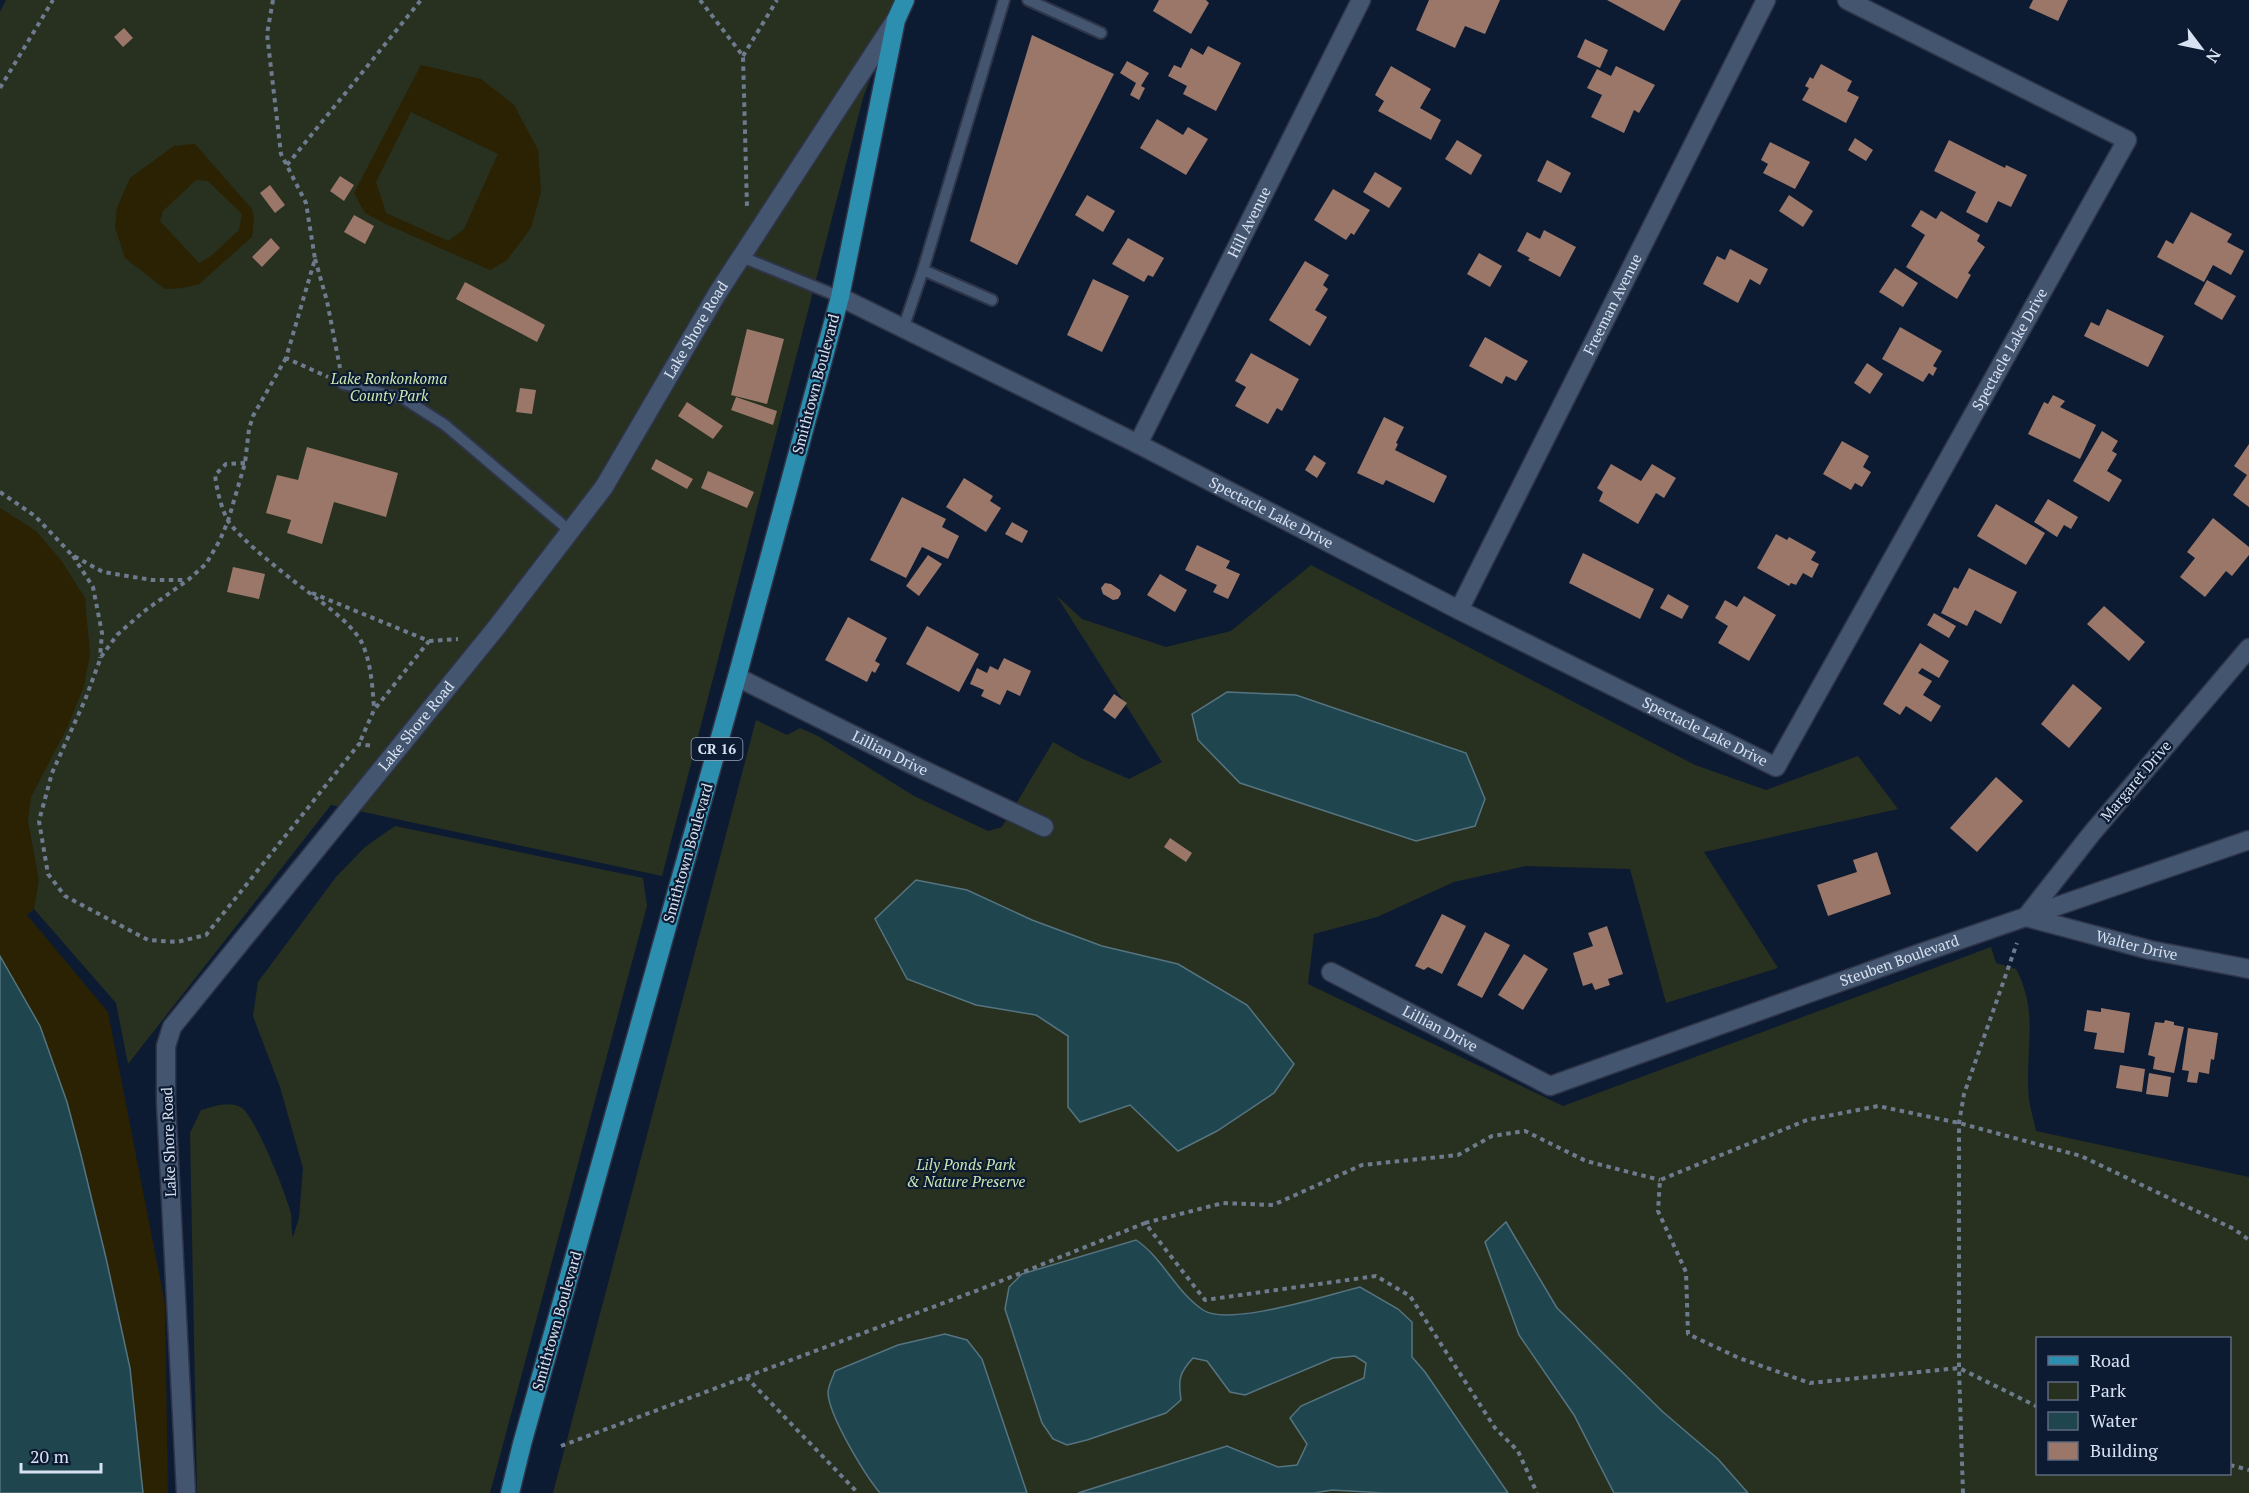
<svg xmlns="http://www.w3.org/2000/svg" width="2249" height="1493" font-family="'PT Serif',serif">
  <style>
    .green { fill: #283020; fill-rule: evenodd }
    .sand { fill: #2a2202; fill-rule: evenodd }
    .water { fill: #1f464f; stroke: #567480; stroke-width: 1.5 }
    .building { fill: #9b7769 }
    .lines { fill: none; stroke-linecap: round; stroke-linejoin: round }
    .lane-casing { stroke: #2f3549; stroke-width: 14 }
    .street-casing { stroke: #2f3549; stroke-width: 21 }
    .primary-casing { stroke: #2f3549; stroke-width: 21 }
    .path { stroke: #6e7b8e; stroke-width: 4; stroke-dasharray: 4.5 4.5; stroke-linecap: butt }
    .lane { stroke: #44556f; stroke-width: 10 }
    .street { stroke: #44556f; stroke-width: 18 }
    .primary { stroke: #2d8faf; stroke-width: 18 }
    .labels { text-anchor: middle; stroke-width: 4.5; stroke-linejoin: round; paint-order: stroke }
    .shield { fill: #0d1b32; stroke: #9aa6b8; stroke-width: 1.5 }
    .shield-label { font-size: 14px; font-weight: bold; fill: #d7e1f1 }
    .street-label { font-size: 15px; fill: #d7e1f1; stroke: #0d1b32 }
    .park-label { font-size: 15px; font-style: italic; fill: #cce7b1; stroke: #0d1b32 }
  </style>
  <rect width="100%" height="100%" fill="#0d1b32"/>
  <!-- green -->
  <path class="green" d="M6,0H900L863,98L662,876L331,805L128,1064L116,1003L0,870V12Z
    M1311,565L1695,765L1766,790L1858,756L1898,809L1704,852L1778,968L1666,1003L1630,869L1526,866L1454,882L1377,917L1314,934L1308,984L1563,1106L1991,947L1996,963L2016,969C2040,1014 2024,1052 2029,1099C2030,1109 2034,1120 2036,1131L2249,1177V1493H553L756,720L787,735L800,728L818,736L914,796L988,831L1002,827L1053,742L1081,758L1129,779L1162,762L1056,595L1082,619L1166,647L1231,631ZM1355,820L1475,826L1416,841ZM2038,1338H2230V1474H2038Z
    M395,826L643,878L647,906L490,1493H197L190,1133L201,1110C213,1107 229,1100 242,1108C256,1118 287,1196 291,1214C292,1222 291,1231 293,1237L299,1218L303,1168L280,1087L253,1016L258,982L336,877L365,847Z"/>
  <!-- sand -->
  <path class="sand" d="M421,65L481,79L514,105L538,150L541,192L531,228L507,260L490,270L390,226L365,213L354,193ZM411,112L498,154L464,229L448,241L386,213L376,182Z
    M195,144L252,209L254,217L252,237L199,284L183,288L165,289L125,258L115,227L117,208L130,178L174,146ZM196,180L208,181L242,214L239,230L211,256L199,263L160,221L163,211Z
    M0,508L36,531L61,560L85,598L90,654L84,686L67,728L31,797L28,821L39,880L34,909L27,915L108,1012L165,1304L168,1493H143L130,1368L106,1258L81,1155L40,1026L0,956Z"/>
  <!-- water -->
  <path class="water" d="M1227,692L1296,695L1466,753L1485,799L1475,826L1416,841L1240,783L1198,740L1192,714Z
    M916,880L967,890L1032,920L1102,946L1178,964L1247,1005L1294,1064L1274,1093L1217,1131L1178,1151L1130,1105L1080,1122L1068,1107V1036L1036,1015L976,1005L907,979L875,919Z
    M0,956L40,1026L67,1102L81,1155L106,1258L130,1368L143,1493H0Z
    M1506,1222L1557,1308L1663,1412L1718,1459L1748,1493H1614L1574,1415L1519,1335L1485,1242Z
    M1136,1240C1163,1258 1175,1291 1203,1310C1229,1327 1327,1295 1360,1287L1398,1309L1412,1322V1357L1425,1372L1508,1493H1383L1332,1490L1314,1493H1078L1227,1446L1278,1467L1297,1465L1307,1444L1290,1418L1301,1406L1364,1378L1366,1363L1355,1356L1333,1358L1245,1395L1230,1392L1207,1361L1193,1358C1179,1373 1178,1380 1181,1400L1166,1413L1087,1440L1067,1445L1053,1439L1042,1423L1005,1309L1009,1287L1022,1274Z
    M945,1334L967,1340L982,1359L1027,1493H880C865,1475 829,1416 828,1393C828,1386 833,1377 835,1371L898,1345Z"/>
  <!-- building -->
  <path class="building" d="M1159,0H1206L1209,3L1191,34L1153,11Z
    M1429,0H1500L1485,34L1465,26L1455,48L1416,30Z
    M1607,0H1681L1664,31Z
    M2033,0H2068L2058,21L2029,8Z
    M124,28L133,38L123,47L114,37Z
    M1032,35L1114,74L1017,265L970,241Z
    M1585,39L1608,50L1600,68L1577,57Z
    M1208,46L1241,63L1216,111L1183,94L1187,86L1168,76L1174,65L1181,68L1191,48L1203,55Z
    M1127,61L1149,73L1141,86L1145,88L1139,100L1130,95L1136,83L1120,73Z
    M1821,64L1852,81L1847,91L1859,97L1846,123L1802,100L1809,88L1805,86L1810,77L1813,79Z
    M1391,66L1431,89L1420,108L1441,120L1431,140L1378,111L1384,101L1375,95Z
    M1616,66L1655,85L1639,113L1634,110L1624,133L1591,117L1602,95L1587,88L1597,69L1611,76Z
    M1157,119L1183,135L1188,127L1208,139L1186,175L1140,148Z
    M1855,138L1873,150L1866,161L1848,150Z
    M1457,140L1482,155L1471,175L1445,159Z
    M1949,140L2005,168L2006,165L2027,175L2011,207L1998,201L1987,223L1966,212L1976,192L1934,171Z
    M1770,142L1810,162L1795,189L1763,173L1768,164L1761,160Z
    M1547,160L1571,173L1561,193L1537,181Z
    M1375,172L1402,188L1389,208L1363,192Z
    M340,176L354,185L344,201L330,191Z
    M270,185L285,205L275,213L260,193Z
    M1333,189L1370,210L1354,235L1351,233L1346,240L1314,220Z
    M1087,195L1115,211L1103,232L1075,215Z
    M1789,195L1813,211L1803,227L1779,211Z
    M1921,210L1936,219L1941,211L1980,235L1977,241L1985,247L1968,273L1971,275L1957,299L1906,267L1925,235L1911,226Z
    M2191,212L2232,234L2227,242L2244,251L2231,275L2213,265L2204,282L2157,257L2166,240L2173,244Z
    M354,215L374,226L365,244L344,232Z
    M1544,230L1576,247L1560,277L1528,260L1530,258L1517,251L1527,232L1540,239Z
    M271,238L280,248L262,267L252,257Z
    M1128,238L1164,258L1153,277L1148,275L1144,282L1112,264Z
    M1730,249L1768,269L1760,285L1750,279L1738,303L1703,284L1717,256L1725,260Z
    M1479,253L1502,266L1490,287L1467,274Z
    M1305,261L1329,275L1323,285L1328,289L1315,310L1327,317L1310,346L1269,320Z
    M1895,268L1918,283L1903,307L1879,292Z
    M1093,279L1129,296L1102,352L1067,335Z
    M2207,280L2236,296L2222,320L2194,304Z
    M465,282L545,325L537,342L456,299Z
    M2107,309L2164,336L2148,367L2084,336L2091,322L2099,326Z
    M1900,327L1942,351L1933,366L1937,368L1933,376L1929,373L1923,382L1882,359Z
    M747,329L784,339L767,404L731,395Z
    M1485,337L1528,361L1516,381L1506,376L1502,384L1469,366Z
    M1251,353L1299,379L1282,411L1277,408L1268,424L1235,406L1246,387L1235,381Z
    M1867,363L1883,374L1870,394L1854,383Z
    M520,388L536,390L532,414L516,412Z
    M2053,395L2065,401L2060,407L2096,425L2080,459L2028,434L2044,402L2048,404Z
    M736,397L777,411L773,425L731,410Z
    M687,402L723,426L713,439L678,416Z
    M1384,417L1404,427L1396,443L1398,444L1395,450L1447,476L1434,503L1386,480L1383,485L1357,473Z
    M2102,431L2118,441L2112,451L2117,454L2107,471L2122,480L2109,502L2073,481Z
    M1842,441L1869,456L1863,467L1871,472L1862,487L1855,483L1851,490L1823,474Z
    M2249,444V507L2233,495L2247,475L2234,466Z
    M307,447L398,473L386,517L334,502L322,544L287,533L291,520L266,513L277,475L298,480Z
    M1314,455L1326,463L1317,478L1305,470Z
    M656,459L693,479L687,489L651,469Z
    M1611,464L1641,481L1652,464L1676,478L1664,498L1656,493L1638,524L1599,501L1603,492L1597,488Z
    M708,471L754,492L747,508L701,488Z
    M964,478L993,496L990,501L1001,508L986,532L946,507Z
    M902,497L946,519L942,527L959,536L948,559L922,547L906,578L870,560Z
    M2048,499L2078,517L2071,529L2064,525L2057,537L2034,522Z
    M1996,504L2045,533L2026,565L1977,536Z
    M2213,518L2249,547V555L2232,576L2226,571L2205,597L2180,577L2195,558L2187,552Z
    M1012,522L1028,531L1022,543L1005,534Z
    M1776,534L1787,540L1789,537L1816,552L1811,560L1819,564L1812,578L1803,573L1796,585L1791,583L1789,586L1757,568Z
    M1197,545L1230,561L1226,568L1240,574L1228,599L1213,592L1217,585L1185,570Z
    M1583,553L1654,589L1640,619L1569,583Z
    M928,555L942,564L919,596L906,586Z
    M233,567L265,574L259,599L227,592Z
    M1969,568L2017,592L2001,624L1975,610L1967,626L1941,613L1954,587L1958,589Z
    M1160,574L1187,590L1175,612L1147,595Z
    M1105,583L1111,584L1120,590L1121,594L1118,599L1113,600L1103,594L1101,588Z
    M1668,594L1689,606L1682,619L1660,608Z
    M1744,596L1776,615L1749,661L1718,643L1728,626L1715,618L1725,600L1737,607Z
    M2104,606L2145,642L2129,661L2087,624Z
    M1934,613L1956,626L1949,638L1927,625Z
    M848,617L887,638L875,661L880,664L875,673L872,671L867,682L825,660Z
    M927,626L979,654L959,692L906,664Z
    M1920,643L1949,661L1939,678L1922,668L1918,673L1932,681L1923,695L1941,706L1931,722L1906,706L1900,715L1883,704Z
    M1004,658L1031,671L1020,696L1007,690L1000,705L981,696L984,690L970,684L977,668L987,673L990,666L998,670Z
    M2073,684L2102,708L2069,748L2041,724Z
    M1114,694L1127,703L1115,719L1103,710Z
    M1996,777L2023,801L1977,852L1950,828Z
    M1170,838L1192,853L1186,862L1164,847Z
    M1877,852L1891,894L1828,916L1817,885L1857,872L1853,860Z
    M1442,914L1466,926L1442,974L1428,967L1424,970L1415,966Z
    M1607,926L1623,974L1608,979L1610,985L1595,990L1592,983L1583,986L1573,953L1593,946L1588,933Z
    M1485,932L1510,945L1482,998L1457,985Z
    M1524,954L1548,969L1523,1010L1498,995Z
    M2101,1008L2130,1013L2124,1053L2094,1049L2097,1033L2084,1031L2087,1010L2101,1012Z
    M2165,1020L2174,1022V1025L2184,1027L2174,1073L2153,1069L2155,1057L2148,1055L2155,1022L2164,1023Z
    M2188,1028L2218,1033L2214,1060L2211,1059L2209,1074L2199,1072L2197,1083L2187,1082L2189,1071L2182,1070Z
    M2120,1065L2145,1069L2142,1092L2116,1088Z
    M2149,1073L2171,1077L2168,1097L2146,1094Z"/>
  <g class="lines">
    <!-- lane casing -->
    <g class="lane-casing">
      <path id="lane" d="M1028,0L1101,33
        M742,257L840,297
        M923,270L992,300
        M903,329L923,270L1004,0
        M343,384L403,398L445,425L570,531"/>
    </g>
    <!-- street casing -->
    <g class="street-casing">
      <g id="street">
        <path id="s1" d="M840,297L1138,444L1459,610L1776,767L2127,140L1847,0"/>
        <path id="s2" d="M1138,444L1361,0"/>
        <path id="s3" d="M1459,610L1766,0"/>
        <path id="s4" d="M2249,648L2092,833L2026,917L2150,950L2249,969"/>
        <path id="s5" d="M737,677L909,763L1044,827"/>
        <path id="s6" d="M1331,972L1550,1086L1918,954L2249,840"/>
        <path id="s7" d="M186,1493L166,1103V1046L172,1027L496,628L604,487L717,294L895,21"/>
      </g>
    </g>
    <!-- primary casing -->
    <g class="primary-casing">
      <path id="primary" d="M510,1493L522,1444L737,677L840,297L896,20L905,0"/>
    </g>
    <!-- path -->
    <path class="path" d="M273,0L267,34L281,154L306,203L315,259L286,358L328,377
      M700,0L743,56L747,207
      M743,56L777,0
      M0,88L53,0
      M287,165L421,0
      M315,259L327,301L340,368
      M286,358L253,416L249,429L245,463L228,521L220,540L206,564L188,580L143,612L117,635L101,657L85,700L52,773L39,821L48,874L65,896L148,940L177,942L206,935L359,744L373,746
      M245,463L226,464L215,475C217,490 220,504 227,519C238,539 296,583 316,598C331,609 353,626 362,643C371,662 373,690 374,710
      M0,492L35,516L72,555L103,572L152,580H186
      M73,556L93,587L102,633L100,658
      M312,593L429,641L374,710L359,744
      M429,641L458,639
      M1145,1223L1223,1203L1273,1205L1362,1165L1458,1155L1492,1136L1525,1131L1586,1161L1660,1180
      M746,1377L858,1493
      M2038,1407L1959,1368L1810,1383L1739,1358L1688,1334L1686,1272L1658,1211L1660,1180L1807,1120L1878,1106L1959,1123L2081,1156L2234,1229L2249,1240
      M561,1446L981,1289L1145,1223L1205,1300L1376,1276L1410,1296L1495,1428L1518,1451L1537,1493
      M2230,1465L2249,1470
      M1963,1493L1959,1368V1123L1964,1094L2017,943"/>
    <!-- lane -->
    <use href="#lane" class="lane"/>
    <!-- street -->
    <use href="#street" class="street"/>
    <!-- primary -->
    <use href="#primary" class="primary"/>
  </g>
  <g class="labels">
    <!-- shield labels -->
    <rect class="shield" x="691.5" y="738" width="51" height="22" rx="4.5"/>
    <g class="shield-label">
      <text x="717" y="754">CR 16</text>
    </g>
    <!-- street labels -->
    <g class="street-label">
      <text dy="5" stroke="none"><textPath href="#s2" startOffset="248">Hill Avenue</textPath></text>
      <text dy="5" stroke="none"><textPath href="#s3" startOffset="342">Freeman Avenue</textPath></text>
      <text dy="5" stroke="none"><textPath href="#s7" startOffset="1341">Lake Shore Road</textPath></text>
      <text dy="5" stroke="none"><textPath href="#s1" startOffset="1526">Spectacle Lake Drive</textPath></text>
      <text transform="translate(816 384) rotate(-75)" y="5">Smithtown Boulevard</text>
      <text dy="5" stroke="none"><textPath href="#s1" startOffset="482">Spectacle Lake Drive</textPath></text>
      <text dy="5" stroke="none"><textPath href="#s7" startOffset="855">Lake Shore Road</textPath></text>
      <text dy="5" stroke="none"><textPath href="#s1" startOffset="968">Spectacle Lake Drive</textPath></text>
      <text dy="5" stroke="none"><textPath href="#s5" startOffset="171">Lillian Drive</textPath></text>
      <text transform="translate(2136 781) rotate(-50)" y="5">Margaret Drive</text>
      <text transform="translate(688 853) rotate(-74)" y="5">Smithtown Boulevard</text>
      <text dy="5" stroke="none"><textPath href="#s4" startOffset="464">Walter Drive</textPath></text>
      <text dy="5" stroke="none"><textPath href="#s6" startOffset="618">Steuben Boulevard</textPath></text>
      <text dy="5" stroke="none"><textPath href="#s6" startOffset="123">Lillian Drive</textPath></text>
      <text transform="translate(169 1142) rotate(-92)" y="5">Lake Shore Road</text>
      <text transform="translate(557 1321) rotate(-74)" y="5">Smithtown Boulevard</text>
    </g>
    <!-- park labels -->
    <g class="park-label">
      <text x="389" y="384">Lake Ronkonkoma<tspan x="389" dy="17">County Park</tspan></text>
      <text x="966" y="1170">Lily Ponds Park<tspan x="966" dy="17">&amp; Nature Preserve</tspan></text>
    </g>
  </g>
  <!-- legend -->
  <rect x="2036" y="1337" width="195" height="138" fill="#0d1b32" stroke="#5e6a7e" stroke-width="1.5"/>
  <rect x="2048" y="1356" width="30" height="9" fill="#2d8faf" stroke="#5e6a7e" stroke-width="1.5"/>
  <text x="2090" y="1367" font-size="18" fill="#d7e1f1">Road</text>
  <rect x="2048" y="1382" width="30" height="18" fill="#283020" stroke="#5e6a7e" stroke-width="1.5"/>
  <text x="2090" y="1397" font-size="18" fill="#d7e1f1">Park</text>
  <rect x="2048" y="1412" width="30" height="18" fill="#1f464f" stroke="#5e6a7e" stroke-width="1.5"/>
  <text x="2090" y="1427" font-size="18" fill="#d7e1f1">Water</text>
  <rect x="2048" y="1442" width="30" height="18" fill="#9b7769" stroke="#5e6a7e" stroke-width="1.5"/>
  <text x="2090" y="1457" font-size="18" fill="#d7e1f1">Building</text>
  <!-- north arrow -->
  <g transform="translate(2201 48) rotate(122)" stroke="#0d1b32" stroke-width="4.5" paint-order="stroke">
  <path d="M0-4.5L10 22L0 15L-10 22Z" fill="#d7e1f1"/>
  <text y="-9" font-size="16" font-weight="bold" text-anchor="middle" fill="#d7e1f1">N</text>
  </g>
  <!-- scale -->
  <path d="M21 1463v9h80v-9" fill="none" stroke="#d7e1f1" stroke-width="3"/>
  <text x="30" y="1463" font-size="18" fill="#d7e1f1" stroke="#0d1b32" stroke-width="4.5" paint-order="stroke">20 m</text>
</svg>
